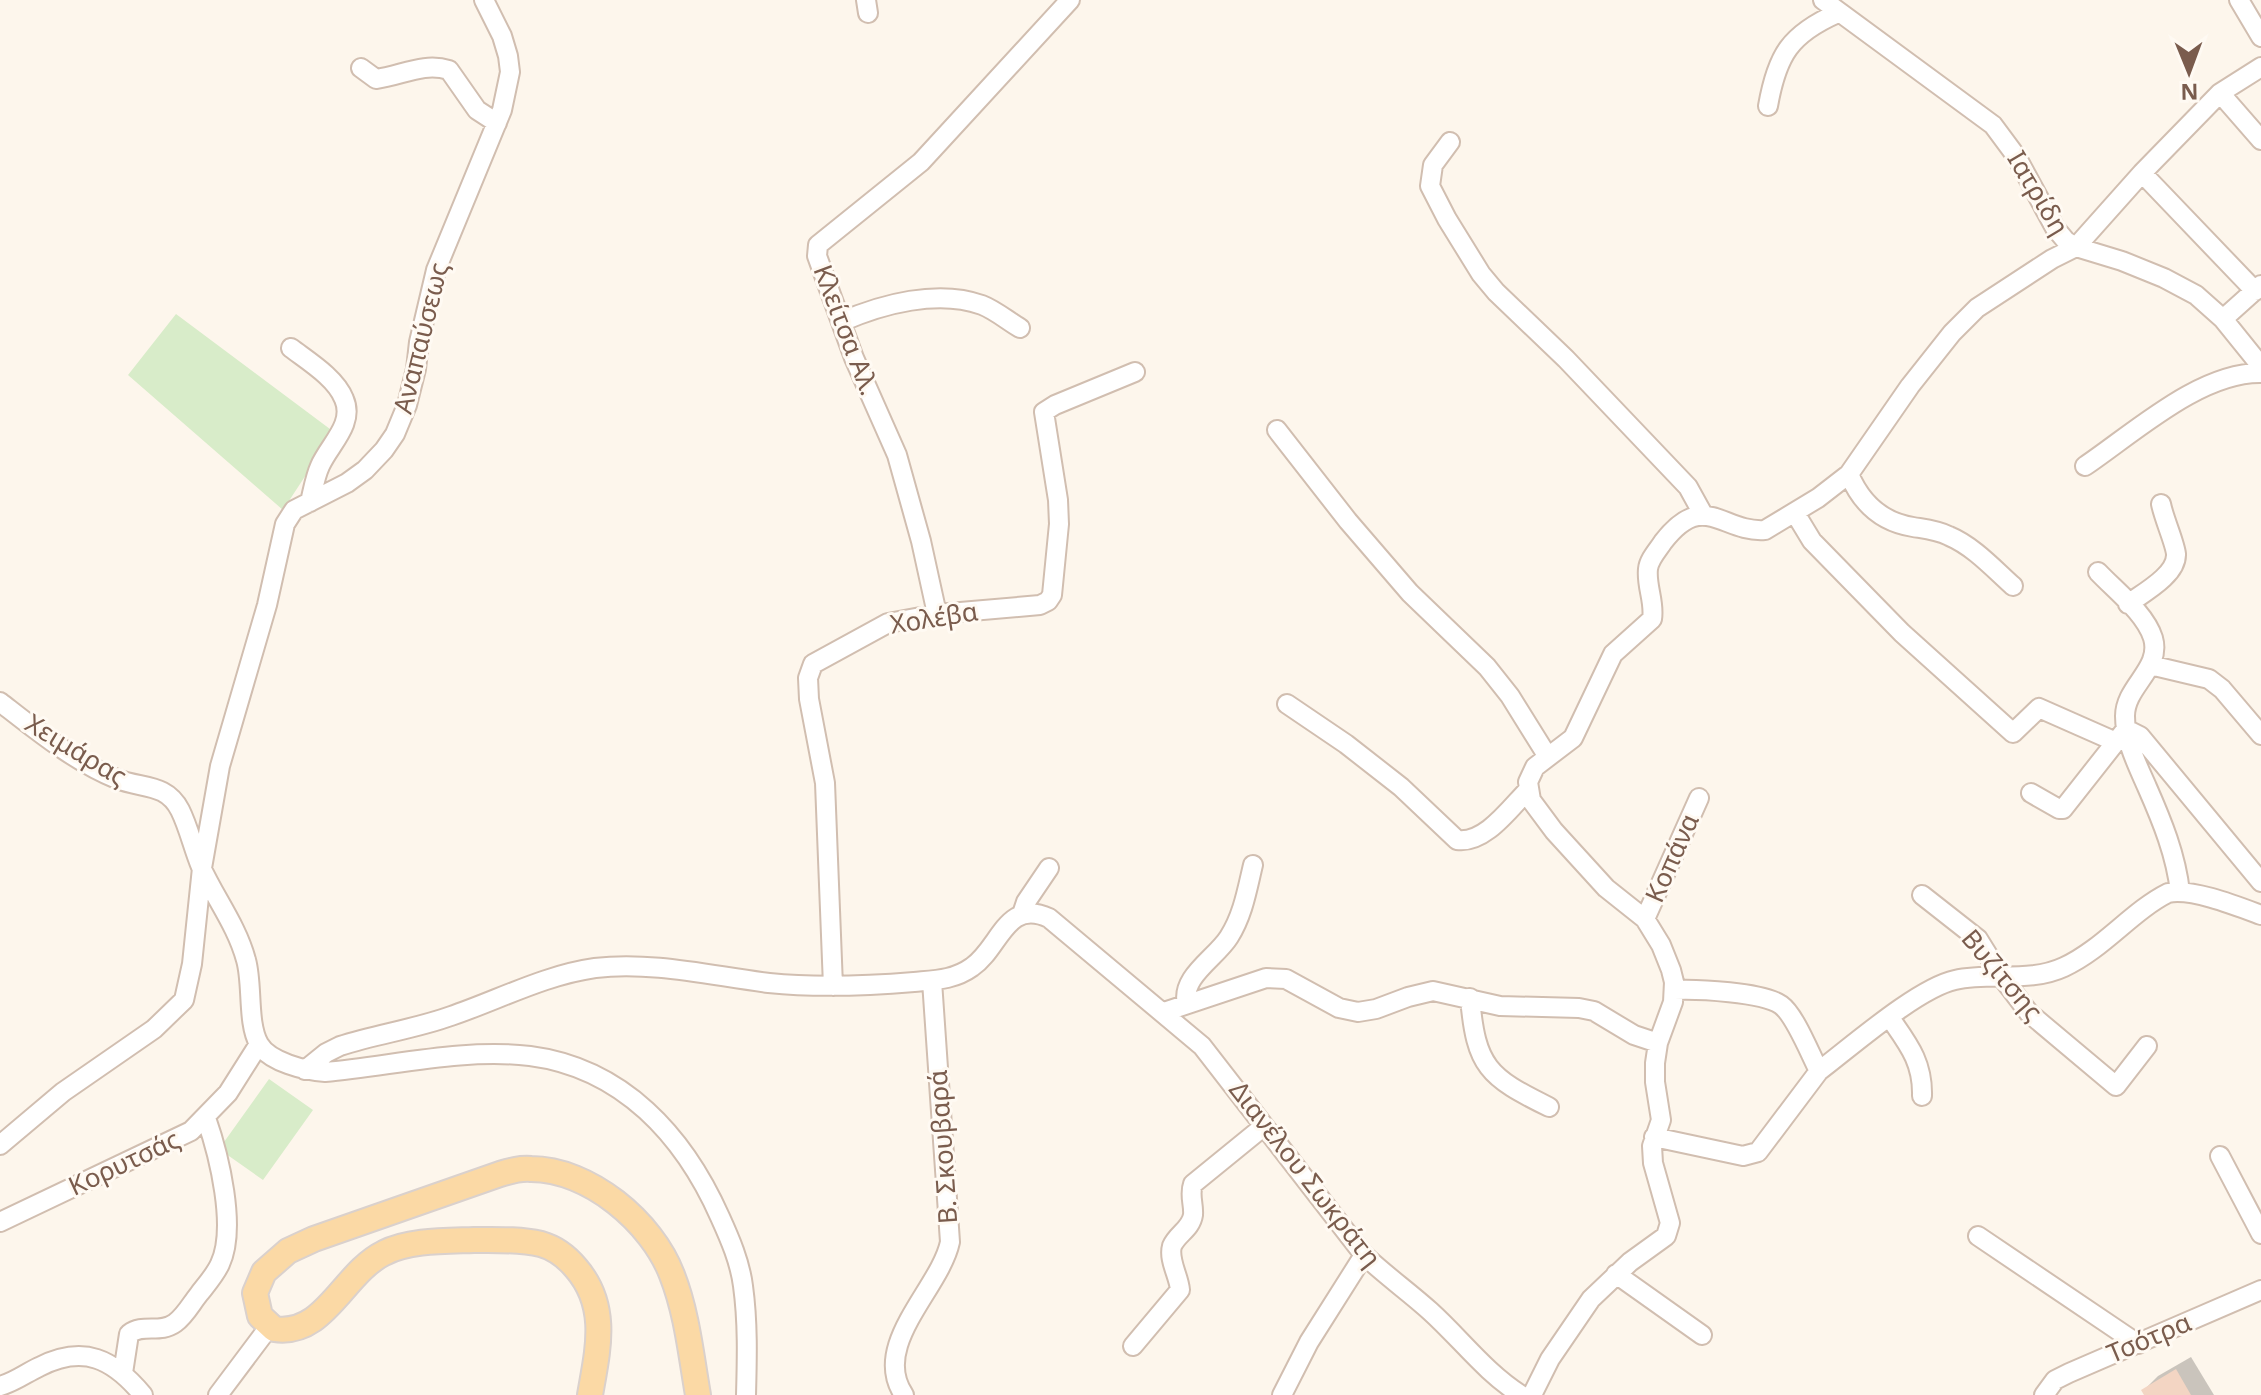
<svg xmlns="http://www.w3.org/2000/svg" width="2261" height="1395" font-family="'Noto Sans',sans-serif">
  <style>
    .green { fill: #d8ecc9 }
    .shadow { fill: #0003 }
    .building { fill: #f3d5c3 }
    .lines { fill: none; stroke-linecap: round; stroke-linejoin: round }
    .minor-casing { stroke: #d1beb0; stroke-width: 22 }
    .major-casing { stroke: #dad1cd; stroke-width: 28 }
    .minor { stroke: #fff; stroke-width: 18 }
    .major { stroke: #fbd9a5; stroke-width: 24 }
    .labels { text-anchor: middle; stroke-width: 6; stroke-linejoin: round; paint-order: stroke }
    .street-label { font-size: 26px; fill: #7a5c4d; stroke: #fffaf3 }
  </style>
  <rect width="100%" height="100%" fill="#fdf6ec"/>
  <!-- green -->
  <path class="green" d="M176,314L334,432L283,510L128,375Z
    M269,1079L313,1110L263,1180L219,1149Z"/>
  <!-- shadow -->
  <path class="shadow" d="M2191,1357L2214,1395H2146L2144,1390L2158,1376Z"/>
  <!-- building -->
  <path class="building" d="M2176,1369L2191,1395H2144L2141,1390Z"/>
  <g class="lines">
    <!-- minor casing -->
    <g class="minor-casing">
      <path id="minor" d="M866,0L868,13
        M1823,0L1993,125L2016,156L2055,228L2066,241L2076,247L2122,261L2164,278L2196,295L2223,319L2261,366
        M2239,0L2261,37
        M361,68L376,79C401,76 423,62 449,70L477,110L497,123
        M2220,93L2261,140
        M1768,106C1777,55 1790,34 1838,13
        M1450,142L1433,165L1430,186L1447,219L1481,274L1496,292L1566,359L1688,487L1704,516
        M2142,173L2255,291
        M2223,319L2261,285
        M841,322C882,304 938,289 982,305C995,310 1008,321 1020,328
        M291,348C308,361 336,378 344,399C355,424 329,445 320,466C315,477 313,490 310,502
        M1277,430L1348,521L1410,593L1487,667L1510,696L1548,757
        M2085,466C2134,433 2200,372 2261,373
        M1849,474C1861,503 1881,522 1913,527C1925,529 1937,530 1949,536C1973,546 1993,568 2013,586
        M1795,513L1812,541L1902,633L2013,733L2039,708L2116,742
        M2098,572C2116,591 2145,613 2153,638C2162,669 2125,686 2125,716C2125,741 2137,764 2147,787C2162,821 2176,855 2180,892
        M2128,604C2143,593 2177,575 2176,554C2175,543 2164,519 2161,504
        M937,614L921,541L897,455L854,358L817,256L818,245L921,162L1070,0
        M2150,665L2209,679L2222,689L2261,735
        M0,702C36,730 75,762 117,779C143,789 166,783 180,810C189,828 193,848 201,867C215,898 237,926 246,960C253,984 247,1023 259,1044C269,1062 306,1071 325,1072C392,1066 463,1048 530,1056C623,1068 684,1136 720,1217C730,1239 740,1262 743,1286C748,1322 747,1359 746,1395
        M1287,704L1346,744L1401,787L1457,840C1485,844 1510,808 1528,790
        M2031,793L2059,809H2063L2126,729L2140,736L2261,882
        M1922,895L1978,939L2001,976L2029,1013L2116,1086L2147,1046
        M1022,914L1026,902L1049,868
        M1645,919L1699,798
        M833,986L825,783L809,699L808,678L813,664L888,623L937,614L1040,605L1048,601L1052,595L1059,524L1058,500L1044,412L1055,405L1135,372
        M1674,990C1697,989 1763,992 1781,1005C1795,1015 1810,1054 1819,1071C1852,1046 1918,988 1955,980C1991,972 2030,983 2064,967C2103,949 2132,911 2168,893C2192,888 2237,906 2261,915
        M1470,998C1476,1067 1488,1077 1549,1107
        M1187,1004C1180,977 1216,958 1229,937C1243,915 1247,890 1253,865
        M1164,1012L1266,978L1286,979L1339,1008L1358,1012L1376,1009L1408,997L1433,991L1500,1006L1579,1008L1594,1011L1634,1035L1658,1043
        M1890,1018C1908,1044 1923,1062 1922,1096
        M305,1070L326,1053L340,1046C377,1034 415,1029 451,1016C498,1000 545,975 595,968C652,961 712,976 769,983C817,988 866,986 914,982C935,980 954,980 972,967C1000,948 1006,898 1049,918L1202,1046L1364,1255C1385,1275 1409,1292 1430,1311C1461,1339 1485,1372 1521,1395
        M1654,1137L1743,1156L1758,1152L1819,1071
        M0,1145L63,1092L154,1029L184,1000L192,964L202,868L220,766L267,605L285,524L294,510L347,483L365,470L384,450L395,434L407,405L416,369L419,342L436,270L502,110L510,72L508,56L502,36L484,0
        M2220,1156L2261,1234
        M0,1222L191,1131L228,1093L259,1044
        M1978,1236L2138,1344
        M1616,1274L1702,1335
        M1133,1346L1180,1290C1179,1276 1168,1260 1172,1246C1177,1234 1191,1229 1193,1215C1194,1204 1189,1195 1193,1184L1263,1127
        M123,1373L129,1334C143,1323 160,1334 175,1323C185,1316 191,1304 199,1294C206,1285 215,1275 220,1264C237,1228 219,1155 206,1118
        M0,1386C15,1382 26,1373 39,1367C84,1344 113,1359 143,1395
        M218,1395L269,1327
        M904,1395C870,1345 940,1289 950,1242L932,981
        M1282,1395L1309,1342L1364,1255
        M1532,1395L1550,1359L1591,1299L1630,1262L1666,1236L1670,1223L1653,1163L1652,1146L1661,1120L1655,1082V1063L1658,1043L1673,1002L1674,982L1671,970L1661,945L1645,919L1606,888L1554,831L1531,800L1528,782L1535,767L1573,738L1613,654L1652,619C1655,602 1646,586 1648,569C1649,559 1658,550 1663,542C1704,489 1722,533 1765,530L1818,498L1849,474L1910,386L1952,333L1977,308L2052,259L2076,247L2142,173L2220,93L2261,67
        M2044,1395L2055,1380L2069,1373L2261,1290"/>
    </g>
    <!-- major casing -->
    <g class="major-casing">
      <path id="major" d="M590,1395C598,1349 609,1306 576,1268C566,1256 555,1248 541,1244C519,1239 496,1240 474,1240C446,1241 409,1240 384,1253C343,1273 325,1337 274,1329L260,1316L255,1293L264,1272L288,1251L314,1239L500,1174C510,1171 520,1168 531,1169C589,1169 652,1222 672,1275C687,1313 691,1355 698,1395"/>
    </g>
    <!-- minor -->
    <use href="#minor" class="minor"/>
    <!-- major -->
    <use href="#major" class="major"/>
  </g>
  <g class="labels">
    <!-- street labels -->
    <g class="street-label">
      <text transform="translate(2038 193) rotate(59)" y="9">Ιατρίδη</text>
      <text transform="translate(846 330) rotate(69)" y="9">Κλείτσα Αλ.</text>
      <text transform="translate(421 338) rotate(-76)" y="9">Αναπαύσεως</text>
      <text transform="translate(934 618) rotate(-9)" y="9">Χολέβα</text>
      <text transform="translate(76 750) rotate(31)" y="9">Χειμάρας</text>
      <text transform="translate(1672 858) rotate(-66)" y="9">Κοπάνα</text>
      <text transform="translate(2002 975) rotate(50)" y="9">Βυζίτσης</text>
      <text transform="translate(943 1147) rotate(-94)" y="9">Β. Σκουβαρά</text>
      <text transform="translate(124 1163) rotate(-25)" y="9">Κορυτσάς</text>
      <text transform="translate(1305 1174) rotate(52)" y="9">Διανέλου Σωκράτη</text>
      <text transform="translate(2149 1338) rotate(-23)" y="9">Τσότρα</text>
    </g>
  </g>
  <!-- north arrow -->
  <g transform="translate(2189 72) rotate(179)" stroke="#fffaf3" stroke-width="6" paint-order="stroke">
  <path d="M0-6L14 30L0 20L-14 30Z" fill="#7a5c4d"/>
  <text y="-12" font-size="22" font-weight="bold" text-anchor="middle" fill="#7a5c4d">N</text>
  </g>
</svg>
